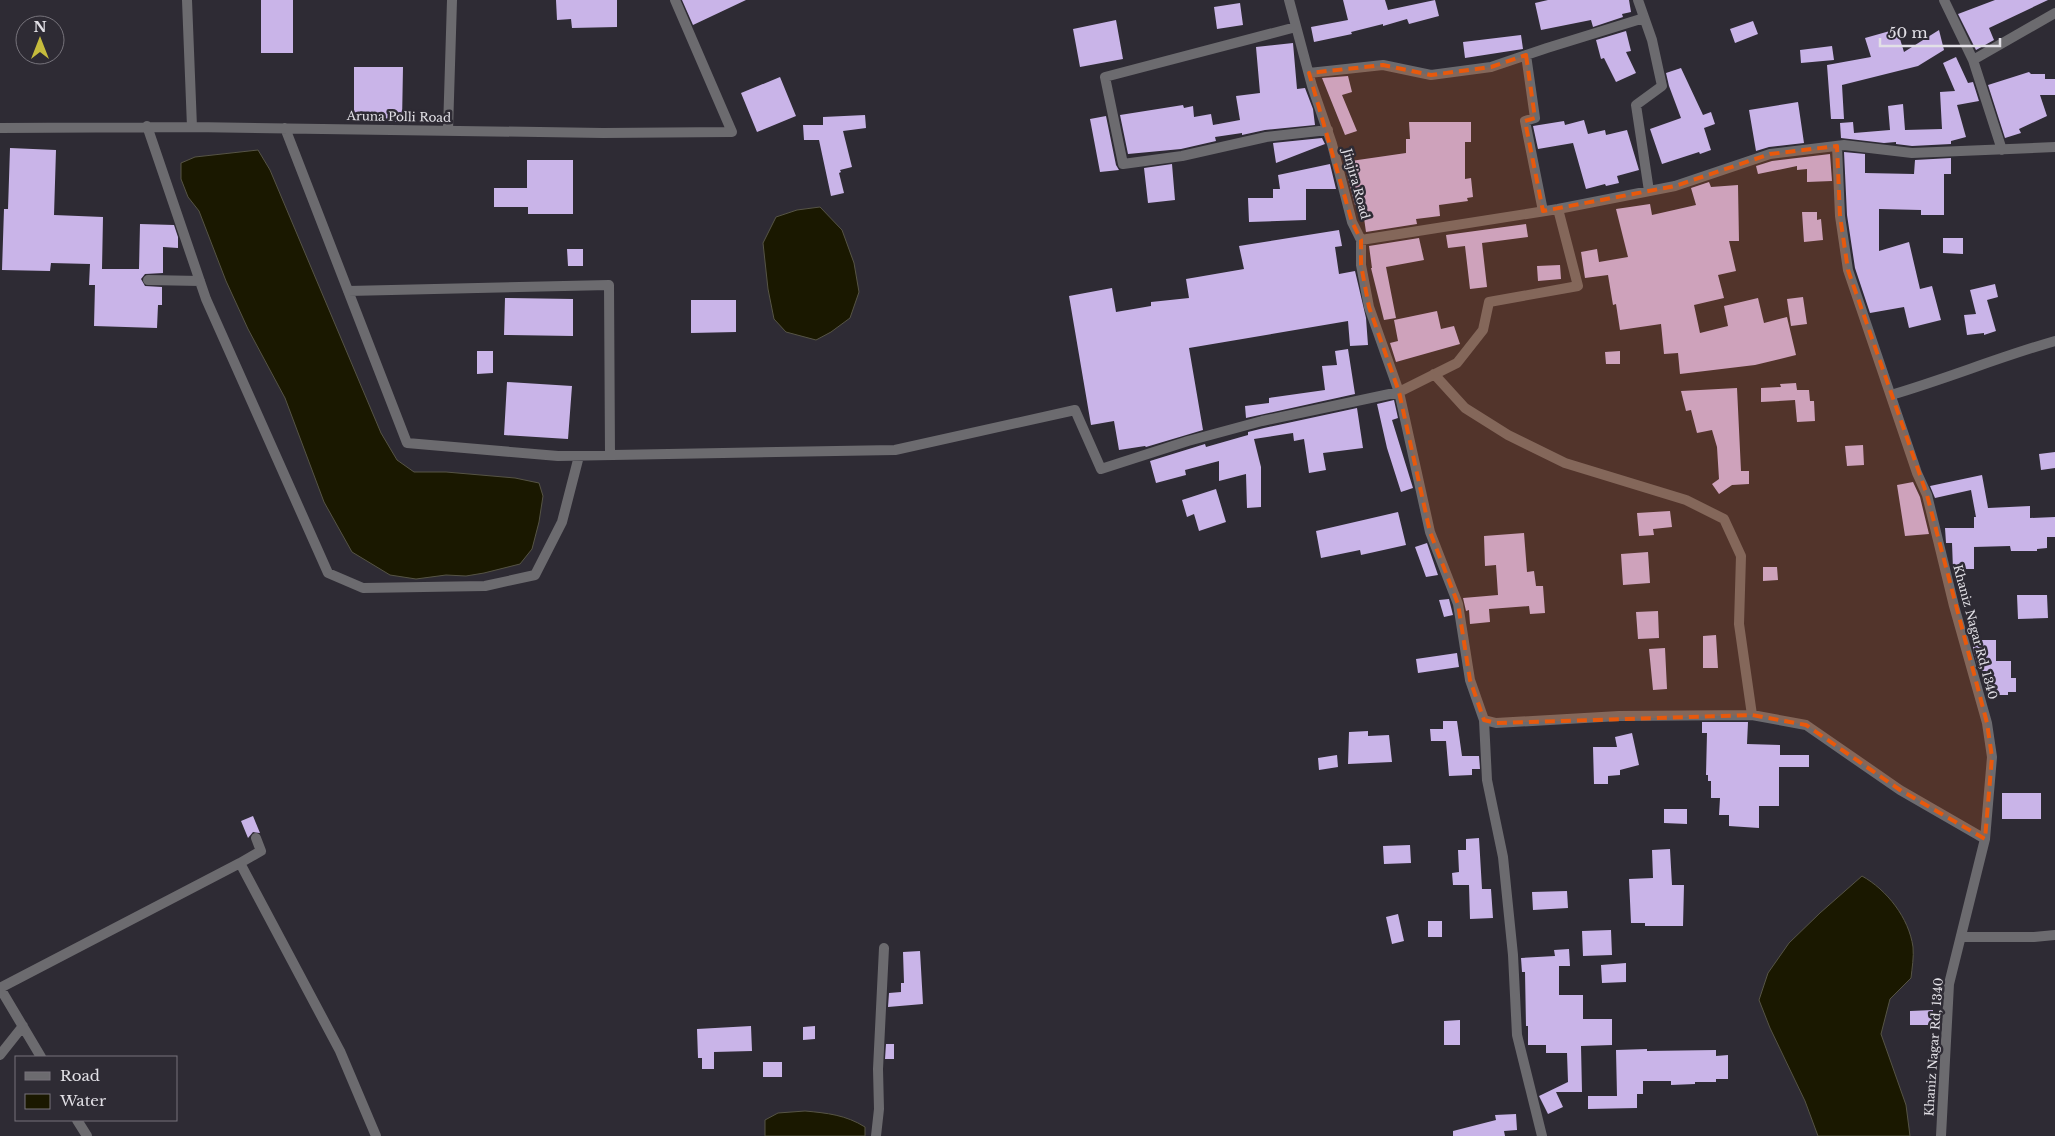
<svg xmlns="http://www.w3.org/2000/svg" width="2055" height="1136" font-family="'Libre Baskerville',serif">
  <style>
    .water { fill: #1a1800; stroke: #565445 }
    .building { fill: #c9b4e8 }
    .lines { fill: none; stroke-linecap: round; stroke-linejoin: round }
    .minor { stroke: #6c6b6f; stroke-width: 10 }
    .marked { fill: #e8590c; fill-opacity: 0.2; stroke: #e8590c; stroke-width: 4; stroke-dasharray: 10 6; stroke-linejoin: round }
    .labels { text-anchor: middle; stroke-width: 5; stroke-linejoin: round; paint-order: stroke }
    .street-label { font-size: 12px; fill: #e2e0e6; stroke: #2e2b34 }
  </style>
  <rect width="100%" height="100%" fill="#2e2b34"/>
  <!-- water -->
  <path class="water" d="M258,150L270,170L381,433L397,460L414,472H446L515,478L539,483L543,496L539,522L532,549L520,564L484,573L466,576L446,575L416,579L390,575L352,552L324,502L285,398L248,329L226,281L199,211L188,197L181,179V163L195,157Z
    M820,207L842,230L854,263L859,292L850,318L831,332L816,340L786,332L774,319L768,289L763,243L776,217L797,210Z
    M1862,876C1887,890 1909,918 1913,947C1914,957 1912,968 1911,978L1890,999L1881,1034L1906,1105L1910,1136H1818L1805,1101L1770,1028L1759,1000L1768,973L1789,943L1820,913Z
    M805,1111C827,1113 846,1115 865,1127V1136H765V1120L778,1113Z"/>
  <!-- building -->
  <path class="building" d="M261,0H293V53H261Z
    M556,0H617V27L572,28L571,19L557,20Z
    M682,0H746L693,25Z
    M1343,0H1385L1388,10L1435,0L1439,16L1409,24L1407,19L1383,26V24L1351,32L1352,34L1314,42L1311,27L1348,20Z
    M1548,0H1629L1631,12L1622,14L1623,17L1593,27L1591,20L1541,30L1535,3Z
    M1995,0H2048L1989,28L1994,40L1976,50L1958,14Z
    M1240,3L1243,25L1217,29L1214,7Z
    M1116,20L1123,59L1080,67L1073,29Z
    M1753,21L1758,34L1735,43L1730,29Z
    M1897,29L1904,52L1939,30L1944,50L1918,66L1842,85L1844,119H1831L1827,65L1871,57L1865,38Z
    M1626,31L1631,51L1626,52L1636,73L1616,82L1604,58L1601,59L1596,40Z
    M1521,35L1523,49L1465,58L1463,42Z
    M1293,43L1297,89L1305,88L1313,109L1315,125L1265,130L1242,135V133L1215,137L1216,141L1181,149L1128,154L1120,115L1183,105L1184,108L1193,106L1194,117L1211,114L1213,125L1240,120L1236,96L1260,93L1256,47Z
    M1832,46L1834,60L1801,63L1800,50Z
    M1956,57L1968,83L1973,82L1979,101L1957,105L1966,137L1951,141V144L1912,146L1896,144V142L1884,143L1841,138L1840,123L1853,122L1854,133L1890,130L1888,106L1903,104L1905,130L1942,129L1940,92L1955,91L1943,63Z
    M354,67H403L402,122L354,121Z
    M1681,68L1703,115L1711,112L1715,124L1704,128L1711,150L1700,154L1699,152L1662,164L1650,129L1681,118L1669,86L1666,73Z
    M2029,72L2031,74H2045V79H2055V95H2040L2047,116L2019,129L2021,133L2005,138L1988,85Z
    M1348,76L1352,92L1342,95L1357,131L1345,135L1322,78Z
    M780,77L796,116L757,132L741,93Z
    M1798,102L1804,143L1769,147L1756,151L1749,110Z
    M865,115L866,128L843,131L852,167L840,170L841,172L839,173L844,193L831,196L819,140H804L803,125H823V117Z
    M1106,116L1116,165L1119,170L1100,172L1090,119Z
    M1584,120L1588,134L1605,130L1606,135L1627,130L1639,170L1617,176L1619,183L1606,186L1605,184L1586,189L1573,143L1538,149L1533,126L1564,121L1565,125Z
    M1409,122H1471V142H1465V179L1471,178L1473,197L1467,198L1468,201L1439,205L1440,216L1416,219L1417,224L1366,232L1362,204L1355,205L1344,162L1406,153V139H1410Z
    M1322,138L1325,144L1276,163L1273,143Z
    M10,148L56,150L54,215L103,217L102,269H139L140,224L174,225L178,237V248L163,247V273L145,274L141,279L145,286L162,287V305H158L157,328L94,326L95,285H89L90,264L51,263L50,271L2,270L4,209H8Z
    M1844,152L1865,154V173L1914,174L1915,160L1951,158V174H1944V215H1921V210L1879,209V251L1909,242L1920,289L1932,286L1941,320L1909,328L1904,307L1870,313L1855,268L1847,215Z
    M1830,154L1832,181L1807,182V169L1797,170V166L1758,174L1756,166L1772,161Z
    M527,160H573V214H528V207H494V188H527Z
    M1172,164L1175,200L1148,203L1144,168Z
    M1330,164L1336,189H1306V220L1249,222L1248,198H1273V189H1280L1278,175Z
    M1709,182L1711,187L1738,185L1739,241H1729L1736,271L1718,275L1724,298L1694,305L1700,333L1728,326L1724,306L1758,298L1764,323L1787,317L1796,355L1755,365L1680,374L1678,353L1664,354L1661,324L1620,330L1616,304L1613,305L1608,275L1585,278L1581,252L1597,249L1599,262L1628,257L1616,209L1650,204L1652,215L1696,205L1691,188Z
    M1802,212H1817V220L1821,219L1823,240L1804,242Z
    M1526,224L1528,237L1482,243L1487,287L1470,289L1465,246L1448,248L1446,235Z
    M1339,230L1342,246L1335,247L1339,274L1355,271L1366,318L1368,345L1350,346L1348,321L1189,348L1203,430L1146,447L1145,446L1119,450L1114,421L1091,425L1069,296L1112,288L1116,312L1151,306V302L1189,298L1186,279L1244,269L1239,246Z
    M1419,238L1424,260L1386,267L1396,318L1384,320L1371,268H1372L1369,246Z
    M1943,238H1963V254L1943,253Z
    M567,249H583V266H568Z
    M1560,265L1561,279L1538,281L1537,266Z
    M1995,284L1998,297L1987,300L1996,331L1984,335V333L1967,335L1964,315L1976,314L1970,290Z
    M1803,297L1807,324L1791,326L1787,299Z
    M505,298L573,299V336L504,335Z
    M691,300H736V332L691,333Z
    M1437,311L1441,329L1454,326L1460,344L1396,362L1390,343L1398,341L1394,320Z
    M1348,349L1355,394L1246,418L1245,406L1269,403V398L1325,390L1322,366L1337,365L1335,351Z
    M477,351H493V373L477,374Z
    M1620,351V364H1606L1605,352Z
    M507,382L572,386L568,439L504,435Z
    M1796,383L1797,390H1809L1810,401H1814L1815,421L1797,422L1795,400L1761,402V388L1781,387L1780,384Z
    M1737,388L1741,471H1749V484L1732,485L1719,494L1712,484L1719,479L1717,447L1712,430L1697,433L1691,410L1686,411L1681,391Z
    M1394,400L1398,418L1392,420L1413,488L1401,492L1387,448L1377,404Z
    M1357,408L1363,448L1323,453L1326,470L1309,473L1304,439L1294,441L1293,433L1254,439L1261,467V507L1247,508L1246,474L1219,481V461L1185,470L1186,475L1156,483L1150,461L1205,444L1206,447L1248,435V432L1264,428Z
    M1863,445L1864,465L1847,466L1845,446Z
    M2055,452V468L2041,470L2039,454Z
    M1982,475L1988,508L2030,506V518L2055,517V537H2047V548L2037,549V551H2011L2010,546L1974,547V569H1953L1952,543H1946L1945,528H1974V517H1976L1971,490L1935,498L1930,486Z
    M1913,482L1920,497L1929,534L1905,536L1897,485Z
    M1216,489L1226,522L1199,531L1194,514L1187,517L1182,500Z
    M1670,511L1672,527L1653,529L1654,535L1639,536L1637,513Z
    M1398,512L1406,545L1361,555L1360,550L1321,558L1316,531Z
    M1524,533L1527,572L1534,571L1536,586H1543L1545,613L1530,614L1529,606L1489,609L1490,622L1470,624L1469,610L1466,611L1463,598L1498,595L1496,565L1485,566L1484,536Z
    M1427,543L1438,575L1426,577L1415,547Z
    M1648,552L1650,583L1623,585L1621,554Z
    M1763,567H1777L1778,580L1763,581Z
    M2017,595H2047L2048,618L2018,619Z
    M1449,599L1453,615L1444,617L1439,600Z
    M1658,611L1659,638L1638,639L1636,612Z
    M1716,635L1718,668H1703V636Z
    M1973,640H1996V661H2011V678H2016V692H2008V695H1986V671H1979L1973,649Z
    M1665,648L1667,689L1653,690L1649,649Z
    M1457,653L1459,667L1418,673L1416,659Z
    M1443,721H1457L1462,756H1479L1480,769H1472V775L1449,776L1446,741H1431L1430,729H1443Z
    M1702,722H1748L1747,744L1780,745V755H1809V767H1779V806H1759V828L1729,826V815H1719L1720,798H1711V781H1708V775H1706L1707,733H1702Z
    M1368,731V736L1389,735L1392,762L1348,764L1349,732Z
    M1632,733L1639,765L1620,770V775L1608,776V784H1594L1593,747H1617L1615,737Z
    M1337,755L1338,767L1319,770L1318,758Z
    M2002,793H2041V819H2002Z
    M1664,809H1687V824L1664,823Z
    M253,816L260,833L253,832L248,838L241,821Z
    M1479,838L1482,889H1491L1493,918L1470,919L1469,885H1453L1452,873L1459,872L1458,850H1466V839Z
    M1410,845L1411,863L1384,864L1383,846Z
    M1670,849L1672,885H1684L1683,926H1645V923H1631L1629,879L1653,878L1652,850Z
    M1567,891L1568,908L1533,910L1532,892Z
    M1398,914L1404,941L1392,944L1386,917Z
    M1428,921H1442V937H1428Z
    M1611,930L1612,955L1583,956L1582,931Z
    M1569,949L1570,966H1559V995H1583V1019H1612V1045L1581,1046L1582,1092H1556L1563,1107L1548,1114L1539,1096L1568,1082L1567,1053H1546V1045H1528V1026H1526L1525,972H1522L1521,958L1555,956L1554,950Z
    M920,951L923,1004L888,1007L889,993L901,992V983H904L903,952Z
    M1626,963V982L1602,983L1601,965Z
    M1933,1010V1025H1910V1011Z
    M1460,1020V1045H1444V1021Z
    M751,1026L752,1051L714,1052V1069H702V1058H698L697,1029Z
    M815,1026V1039L803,1040V1027Z
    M886,1044H894V1059H885Z
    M1647,1049V1051L1716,1050V1056L1728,1055V1079H1716V1082H1695V1084L1671,1085V1081H1643V1094H1637V1108L1588,1109V1096H1617L1616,1050Z
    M763,1062H782V1077H763Z
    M1516,1114L1517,1130L1504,1131L1505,1136H1453V1131L1496,1120L1495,1115Z"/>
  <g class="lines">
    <!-- minor -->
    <path class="minor" d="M187,0L192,127L603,133L732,132L675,0
      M1289,0L1312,86L1332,144L1352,222L1361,240L1558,209L1675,186L1770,154L1844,145L1912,153L2055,147
      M1638,0L1652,40L1662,86L1636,105L1649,191
      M1944,0L1973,60L2002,150
      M1296,27L1105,77L1123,164L1182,156L1266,137L1328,130
      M1526,55L1535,118L1525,121L1543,211
      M1973,60L2055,13
      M1309,73L1383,65L1431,75L1491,67L1547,48L1644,18
      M147,126L206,299L328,573L363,588L485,586L535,575L562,522L579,456
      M0,128L192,127
      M285,128L407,443L558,456L895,450L1075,410L1101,469L1188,441L1262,421L1399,392L1457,363L1483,330L1489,302L1578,286L1558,209
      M448,130L452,0
      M1837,146L1840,216L1848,270L1917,473L1927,495L1954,606L1987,723L1992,757L1985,839L1949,984L1941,1136
      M1361,240V265L1369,307L1399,392L1430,532L1458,604L1470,680L1484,720L1496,723L1619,716L1752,715L1806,725L1900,790L1985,839
      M148,280L200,281
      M348,291L609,285L610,455
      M1434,374L1465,408L1508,435L1565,463L1686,500L1724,519L1741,556L1739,624L1752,715
      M1891,395C1946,379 1999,357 2055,341
      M1484,720L1487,780L1503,857L1513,955L1517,1035L1542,1136
      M240,863L261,851L256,838
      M1961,937H2034L2055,935
      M0,988L240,863L340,1051L376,1136
      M0,988L41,1057
      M0,1055L23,1026
      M77,1120L87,1136
      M876,1136L879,1109L878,1069L884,948"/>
  </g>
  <!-- marked area -->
  <path class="marked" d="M1526,55L1535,118L1525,121L1543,211L1675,186L1770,154L1837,146L1840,216L1848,270L1927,495L1987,723L1992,757L1985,839L1900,790L1806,725L1752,715L1496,723L1484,720L1470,680L1458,604L1430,532L1399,392L1369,307L1361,265V240L1352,222L1309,73L1383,65L1431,75L1491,67Z"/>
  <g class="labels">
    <!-- street labels -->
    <g class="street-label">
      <text transform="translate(399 117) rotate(1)" y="4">Aruna Polli Road</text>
      <text transform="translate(1356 184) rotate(75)" y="4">Jinjira Road</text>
      <text transform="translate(1975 632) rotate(75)" y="4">Khaniz Nagar Rd, 1340</text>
      <text transform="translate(1934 1047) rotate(-86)" y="4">Khaniz Nagar Rd, 1340</text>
    </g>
  </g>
  <!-- legend -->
  <rect x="15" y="1056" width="162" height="65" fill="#2e2b34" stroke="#76737b"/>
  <rect x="25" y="1072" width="25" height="8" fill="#6c6b6f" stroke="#76737b"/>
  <text x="60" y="1081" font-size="15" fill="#e2e0e6">Road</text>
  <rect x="25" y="1094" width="25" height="15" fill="#1a1800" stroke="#76737b"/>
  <text x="60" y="1106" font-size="15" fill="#e2e0e6">Water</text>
  <!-- north arrow -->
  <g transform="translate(40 40)"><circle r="24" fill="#2e2b34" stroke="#76737b"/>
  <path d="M0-4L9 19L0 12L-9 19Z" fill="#c6bc3d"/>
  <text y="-8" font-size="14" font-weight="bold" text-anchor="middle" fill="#e2e0e6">N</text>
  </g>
  <!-- scale -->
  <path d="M1880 38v8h120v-8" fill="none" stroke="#e2e0e6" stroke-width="2.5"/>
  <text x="1888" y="38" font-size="15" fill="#e2e0e6" stroke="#2e2b34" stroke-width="4" paint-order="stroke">50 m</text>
</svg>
